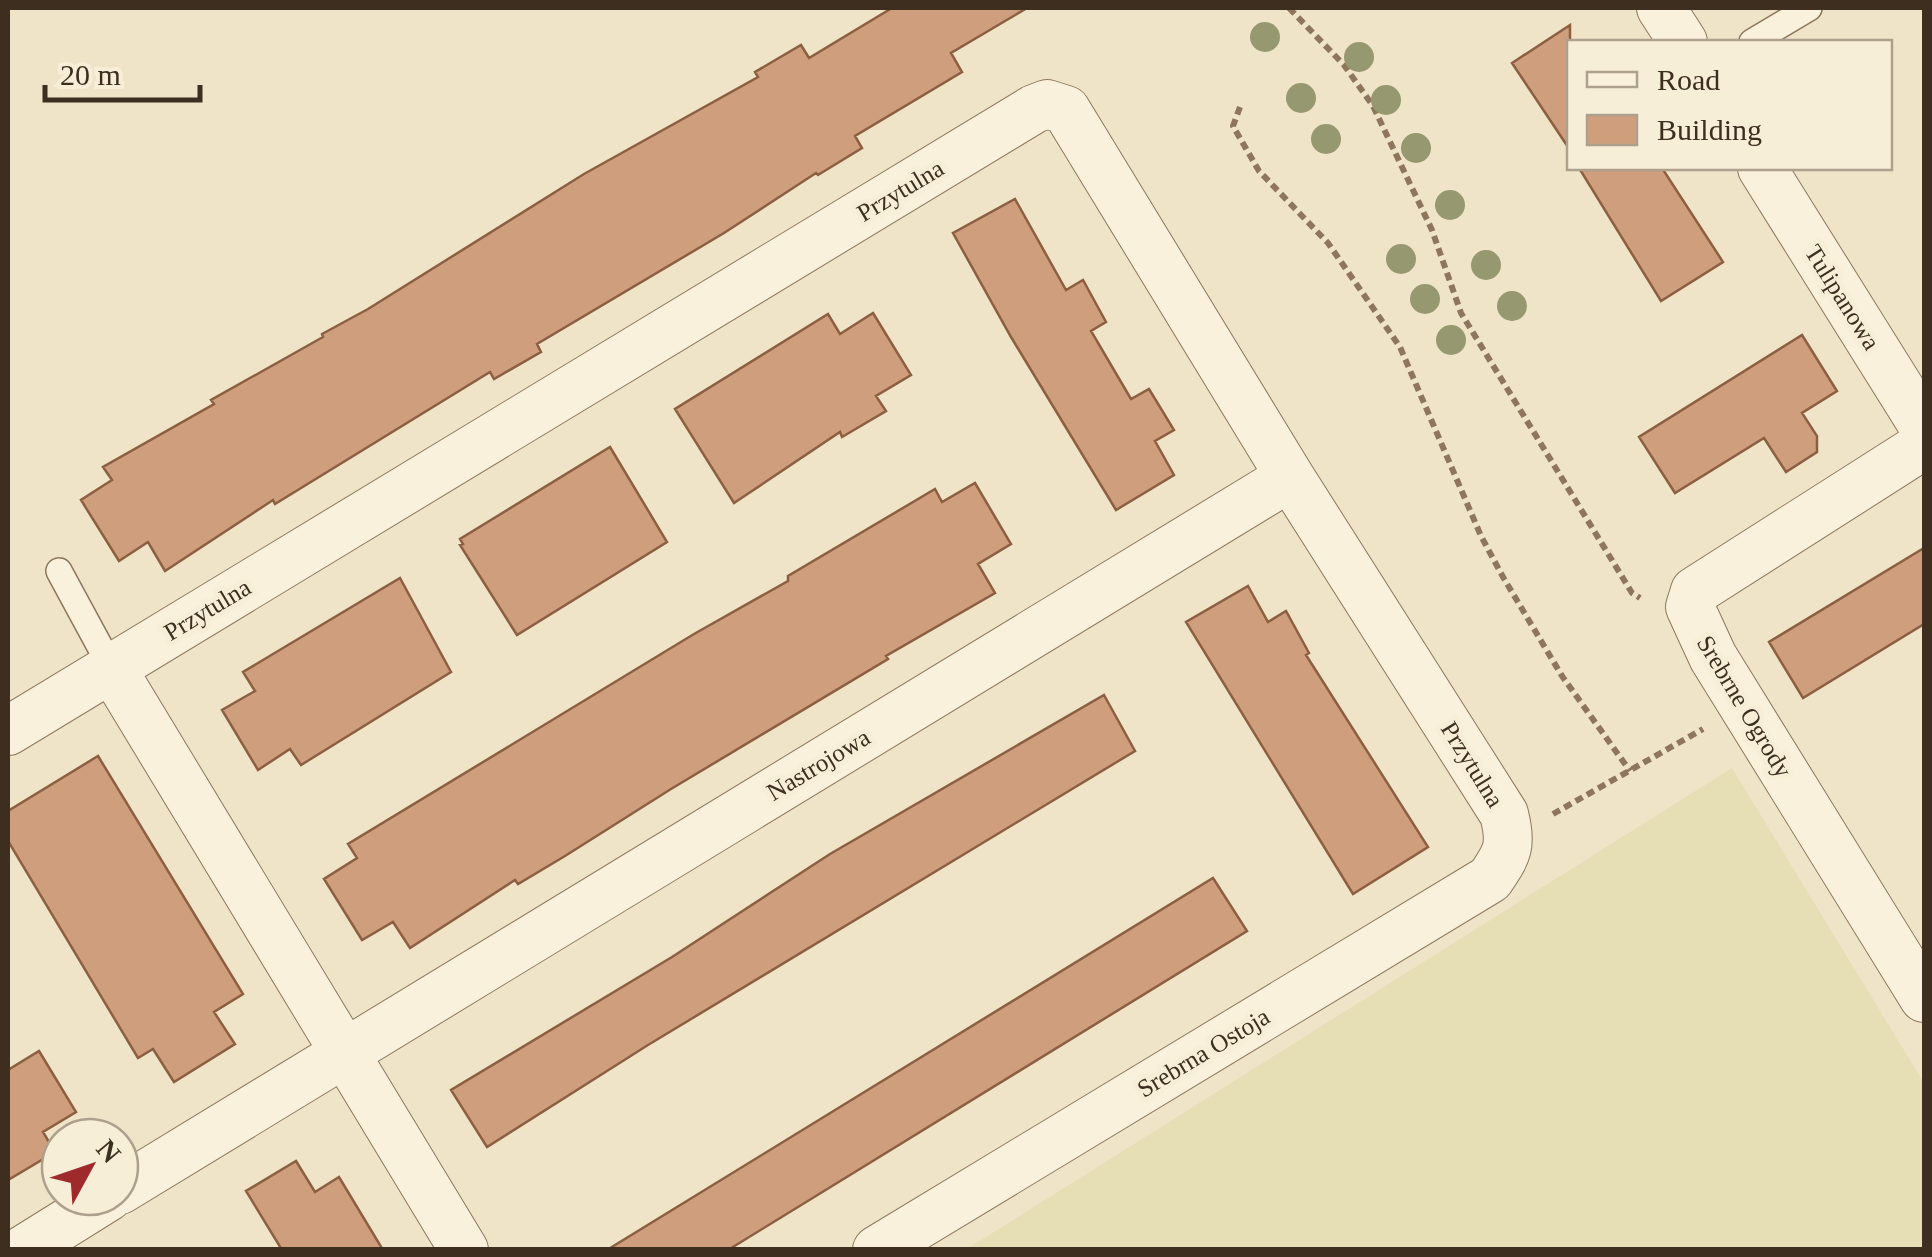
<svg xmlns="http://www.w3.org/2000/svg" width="1932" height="1257" font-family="Georgia,serif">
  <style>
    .farmland { fill: #e6deb5 }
    .building { fill: #cf9f7d; stroke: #8d5f41; stroke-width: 2.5 }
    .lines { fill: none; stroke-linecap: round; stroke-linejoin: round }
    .lane-casing { stroke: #8d765c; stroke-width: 28 }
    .street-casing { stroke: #8d765c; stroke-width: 50 }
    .path { stroke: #8d765c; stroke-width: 6; stroke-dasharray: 8 5; stroke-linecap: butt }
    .lane { stroke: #faf1dc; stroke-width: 25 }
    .street { stroke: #faf1dc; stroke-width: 48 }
    .tree { fill: #96986f }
    .labels { text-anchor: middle; stroke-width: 10; stroke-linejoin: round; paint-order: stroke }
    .street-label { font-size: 25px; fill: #3d2e20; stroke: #f7eed8 }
  </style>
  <rect width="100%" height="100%" fill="#f0e4c8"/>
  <!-- farmland -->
  <path class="farmland" d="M1732,768L1924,1083V1249H967Z"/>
  <!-- building -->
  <path class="building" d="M892,8H1027L951,53L962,72L855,136L862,148L818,175L816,173L724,233L537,344L541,352L494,379L490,372L275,504L273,500L165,571L148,542L119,561L81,500L112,480L103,467L214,404L211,400L323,337L322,334L368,309L584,174L758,77L755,72L801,45L809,58Z
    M1570,25V150L1512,63Z
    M1579,168H1662L1723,262L1661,301Z
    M1015,199L1066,290L1083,280L1106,322L1091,331L1131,399L1149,389L1174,430L1155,441L1174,475L1116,510L1011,337L953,233Z
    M873,313L911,375L876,396L886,411L842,437L840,432L734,503L675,409L828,314L840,334Z
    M1802,335L1837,391L1802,413L1817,436V452L1786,472L1764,438L1675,493L1639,437Z
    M610,447L667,542L517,635L460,545L463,544L460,539Z
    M975,483L1011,544L978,564L995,593L886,656L888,659L671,789L565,856L518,884L515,880L410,948L393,922L362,940L324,879L357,858L348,844L694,634L788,581V576L935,489L942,502Z
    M1924,548V624L1803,698L1769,642Z
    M400,578L451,672L301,765L290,749L258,770L222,710L255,691L243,672Z
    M1248,586L1268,622L1286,611L1309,653L1306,655L1428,847L1353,894L1186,622Z
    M1104,695L1135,751L648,1045L487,1147L451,1090L672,957L830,854Z
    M98,756L243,994L214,1012L235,1044L174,1082L153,1049L138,1058L8,841V811Z
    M1213,878L1247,931L728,1250H607Z
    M39,1051L76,1112L43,1132L55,1152L8,1180V1070Z
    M296,1161L315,1192L339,1177L383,1250H282L246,1191Z"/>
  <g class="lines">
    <!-- lane casing -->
    <g class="lane-casing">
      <path id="lane" d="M1752,42L1809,8
        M59,571L111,667"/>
    </g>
    <!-- street casing -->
    <g class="street-casing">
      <path id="street" d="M1661,8L1683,42
        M1762,168L1924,427
        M1924,445L1695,591L1690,607L1713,657L1924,998
        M111,667L464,1250
        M8,731L1034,109L1047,104L1066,110L1290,477L1504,814C1512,845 1508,853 1490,879L877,1250
        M120,1190L1290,477
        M23,1250L108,1197"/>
    </g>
    <!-- path -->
    <path class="path" d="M1289,8L1344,65L1373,106L1432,230L1461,313L1632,593L1640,598
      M1240,107L1233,126L1259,171L1328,243L1400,347L1481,536L1503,577L1562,676L1630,771
      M1553,814L1703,729"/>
    <!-- lane -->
    <use href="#lane" class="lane"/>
    <!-- street -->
    <use href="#street" class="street"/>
  </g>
  <!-- trees -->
  <g class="tree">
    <circle cx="1265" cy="37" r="15"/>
    <circle cx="1359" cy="57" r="15"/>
    <circle cx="1301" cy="98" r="15"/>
    <circle cx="1386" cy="100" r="15"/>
    <circle cx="1326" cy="139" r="15"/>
    <circle cx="1416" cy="148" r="15"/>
    <circle cx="1450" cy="205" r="15"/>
    <circle cx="1401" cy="259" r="15"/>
    <circle cx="1486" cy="265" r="15"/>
    <circle cx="1425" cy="299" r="15"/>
    <circle cx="1512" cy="306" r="15"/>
    <circle cx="1451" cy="340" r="15"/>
  </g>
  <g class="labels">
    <!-- street labels -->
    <g class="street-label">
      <text transform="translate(900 190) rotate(-31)" y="9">Przytulna</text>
      <text transform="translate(1843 297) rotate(58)" y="9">Tulipanowa</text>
      <text transform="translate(207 609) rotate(-31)" y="9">Przytulna</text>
      <text transform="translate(1745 706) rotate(59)" y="9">Srebrne Ogrody</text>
      <text transform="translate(818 764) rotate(-31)" y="9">Nastrojowa</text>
      <text transform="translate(1473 764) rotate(58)" y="9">Przytulna</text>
      <text transform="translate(1203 1052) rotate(-31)" y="9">Srebrna Ostoja</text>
    </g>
  </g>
  <!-- border -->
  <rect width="1932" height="1257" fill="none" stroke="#3d2e20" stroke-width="20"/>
  <!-- legend -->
  <rect x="1567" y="40" width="325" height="130" fill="#f7eed8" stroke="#ada18e" stroke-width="2.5"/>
  <rect x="1587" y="72" width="50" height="15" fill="#faf1dc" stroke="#ada18e" stroke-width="2.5"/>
  <text x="1657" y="90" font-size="30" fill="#3d2e20">Road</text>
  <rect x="1587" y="115" width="50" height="30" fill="#cf9f7d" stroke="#ada18e" stroke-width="2.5"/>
  <text x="1657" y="140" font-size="30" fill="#3d2e20">Building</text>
  <!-- north arrow -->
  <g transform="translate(90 1167) rotate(50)"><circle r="48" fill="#f7eed8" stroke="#ada18e" stroke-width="2.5"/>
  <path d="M0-8L18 38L0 25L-18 38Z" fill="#9e2a2b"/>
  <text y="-15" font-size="28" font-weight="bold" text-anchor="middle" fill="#3d2e20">N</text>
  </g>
  <!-- scale -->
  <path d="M45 85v15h155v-15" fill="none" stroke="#3d2e20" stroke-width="5"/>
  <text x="60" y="85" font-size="30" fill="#3d2e20" stroke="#f7eed8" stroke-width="8" paint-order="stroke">20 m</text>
</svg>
